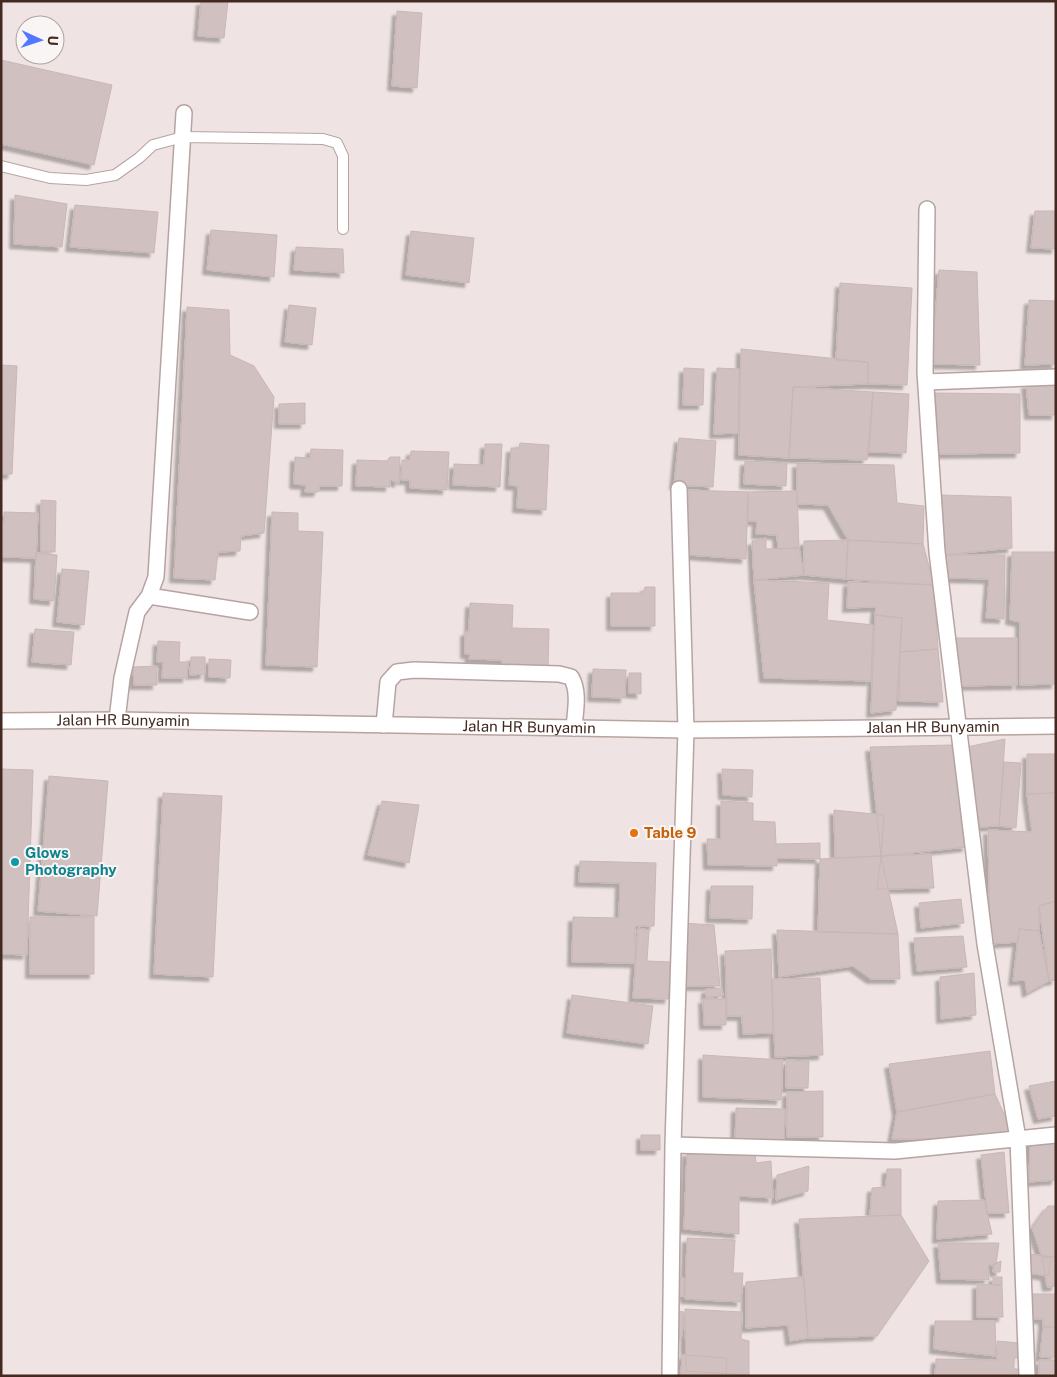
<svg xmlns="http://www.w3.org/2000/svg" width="1057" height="1377" font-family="'Public Sans',sans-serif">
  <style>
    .building { fill: #d0c0bf; stroke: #c9b7b5; filter: url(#shadow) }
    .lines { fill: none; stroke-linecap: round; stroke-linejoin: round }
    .lane-casing { stroke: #b5a4a1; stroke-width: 12 }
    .street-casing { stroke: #b5a4a1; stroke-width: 18 }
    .secondary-casing { stroke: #b9a39d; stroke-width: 18 }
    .lane { stroke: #fff; stroke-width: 10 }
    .street { stroke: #fff; stroke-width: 15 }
    .secondary { stroke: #fff; stroke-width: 15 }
    .food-dot { fill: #e8710a; stroke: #faf5f5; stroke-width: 2 }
    .culture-dot { fill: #0f9aa8; stroke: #faf5f5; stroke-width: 2 }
    .labels { text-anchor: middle; stroke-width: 4; stroke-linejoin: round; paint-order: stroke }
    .street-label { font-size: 15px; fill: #432920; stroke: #faf5f5 }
    .food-label { font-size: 15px; font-weight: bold; fill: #c56008; stroke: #faf5f5; text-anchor: start }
    .culture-label { font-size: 15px; font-weight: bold; fill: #0d838f; stroke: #faf5f5; text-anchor: start }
  </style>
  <defs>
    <filter id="shadow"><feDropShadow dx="-4.5" dy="4.5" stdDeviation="1" flood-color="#0004"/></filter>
  </defs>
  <rect width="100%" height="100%" fill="#efe4e3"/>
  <!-- building -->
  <path class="building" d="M201,1H228L224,38L198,36Z
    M397,11L422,13L417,88L392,86Z
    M1,60L112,85L94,165L1,144Z
    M15,195L67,204L62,247L14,244Z
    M75,205L158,212L154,253L70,247Z
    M1035,211H1056V249L1031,248Z
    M211,230L277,235L274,277L207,270Z
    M411,231L474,238L469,283L406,275Z
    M296,247L343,249L344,273L294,270Z
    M939,270L977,272L980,365L931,364Z
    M840,283L912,288L907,385L868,384V362L836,360Z
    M1029,300L1056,301V364L1025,365Z
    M289,305L316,308L312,345L285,342Z
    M187,307L229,310L230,355L254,366L274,397L264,533L241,536L240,551L218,552L215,580L174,578Z
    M741,349L868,362V384L793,387L789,458L739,455Z
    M1,365L17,366L12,474H1Z
    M684,368L704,369L703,405H683Z
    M717,368L739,369L738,433L714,434Z
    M1056,383V415H1029L1026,384Z
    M793,387L873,392L867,460L789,458Z
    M873,392L909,394L906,453L869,452Z
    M935,393L1020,394V453L939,454Z
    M305,403V424H279V404Z
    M679,438L716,441L713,487L674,485Z
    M520,443L549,445L546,510L517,508L518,486L509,485L511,448H519Z
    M485,444H502L500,487L453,485L454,464L484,465Z
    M311,449L343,450L342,486H320L318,492H305L306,485L294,484L295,457L310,458Z
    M411,451L449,452L447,490L410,488V480H401L402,460H410Z
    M390,457H400L399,483L390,480V487L356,486L357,460L387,461Z
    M745,461L787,463L786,486L744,484Z
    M797,463L894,465L897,503L924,506L923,544L848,540L828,505L797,504Z
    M686,490L748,492L746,559L688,555Z
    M797,491L799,548L778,549L777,535L756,534L757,521H748V492Z
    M940,495L1011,497L1012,548L943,555Z
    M41,500L56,501L55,552H41Z
    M4,512L38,513L36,558L1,557V521H4Z
    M272,512L298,513V531L323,532L317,667L266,665Z
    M766,538V549L799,548L804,575L754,580L752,541Z
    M848,540L846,579L804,575V541Z
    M848,540L923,544L934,585L846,579Z
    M1012,552H1056V684L1020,685V622L1010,620Z
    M36,553L57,555L54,601L34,599Z
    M943,555H1005L1004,619L986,618L989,579L947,578Z
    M62,569L89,571L84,625L57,622Z
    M754,580L829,583L827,620L873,625L871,681L764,678Z
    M848,582L934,585L938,649L900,652L902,618L875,615L876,607L847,608Z
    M645,587H655V626H611V593H643Z
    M470,603L513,605L512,628L549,629L548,669L502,667V660L469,659L470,654H465V632L469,631Z
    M875,615L902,618L896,710L871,713Z
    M35,629L74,632L71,665L32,662Z
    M956,638H1017V685L956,686Z
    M158,641L180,642L179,662H188L187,678H162L163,662H157Z
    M938,649L943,702L899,701L900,652Z
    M191,657H205V674L190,675Z
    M209,659L231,660L230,678L209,677Z
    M156,666L157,685H134L133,667Z
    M593,669L626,670L625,698L592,697Z
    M629,673H641V694L629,693Z
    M1005,739L999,826L980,827L962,748Z
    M952,745L967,847L881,856L870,747Z
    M1027,754H1056V793L1027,794Z
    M1004,762L1021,763L1016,828L999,826Z
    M1,769L33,770L27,955L1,954Z
    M722,769L753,770L752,797L723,795Z
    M49,776L108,781L97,916L38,911Z
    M163,793L222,796L213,977L154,974Z
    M1056,793V901L1039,906V931L1019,929L1018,942L990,944L988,830L1032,832L1027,794Z
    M382,801L419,805L409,863L368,855Z
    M721,801L753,803V821L775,822L776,844L820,843V859L777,858V866L708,865L707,839H721Z
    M834,810L884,815L881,856L835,858Z
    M931,854L934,888L877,889L881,856Z
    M881,856L898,934L818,932L820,859Z
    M580,861L656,863L654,926H635V963L572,962L573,917L619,918L620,883L579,882Z
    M711,886H753L752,919L710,918Z
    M961,899L964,923L921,928L919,903Z
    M1056,901V980L1049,981L1039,906Z
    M30,917H94V974H30Z
    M681,923L714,925L720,986H682Z
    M638,928L649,930L647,961L671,962L669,999L633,998Z
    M1019,929L1039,931L1049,981L1027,993L1025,980L1013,981Z
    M777,930L898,934L900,979H871L853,966L779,977Z
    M963,936L967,967L917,971L914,938Z
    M771,949L773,1033L743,1034L742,1016H727L725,951Z
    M974,973L976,1015L941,1019L940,977Z
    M820,978L823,1055L775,1057L772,979Z
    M722,988L723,996L706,997V989Z
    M572,995L653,1006L648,1044L567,1033Z
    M703,999H726V1025H704Z
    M990,1051L995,1094L897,1112L889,1064Z
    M703,1055L783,1060L781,1100L703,1097Z
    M786,1060L809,1061L808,1088H786Z
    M1056,1081V1116L1038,1119L1029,1086Z
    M823,1091V1137H787V1092Z
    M995,1094L1015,1138L892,1139L897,1112Z
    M736,1108L785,1109L784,1146L735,1145Z
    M641,1135H660V1150H641Z
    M1056,1139V1180L1029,1182L1030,1141Z
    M687,1152L755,1153L756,1163L771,1161L773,1198L739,1196V1234L684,1229Z
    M1004,1152L1009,1213H987L981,1155Z
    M809,1166L808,1191L776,1200L777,1175Z
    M887,1169H901V1215L870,1216L872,1188L886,1187Z
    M984,1200L992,1234L937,1239L938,1201Z
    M1048,1206H1056V1257H1042L1032,1228Z
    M901,1215L929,1261L877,1336L808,1338L799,1219Z
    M687,1238L735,1240L733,1273H743L741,1302L685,1299Z
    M938,1243H999L996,1264L988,1265L989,1280L941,1279Z
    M1030,1254L1051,1257L1048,1276L1027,1273Z
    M1042,1257H1056V1286L1047,1287Z
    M1001,1261L1000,1272H993L994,1264Z
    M804,1277L808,1338L790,1341L788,1325L746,1328V1282Z
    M993,1277H1002V1285H993Z
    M678,1278H684V1296H678Z
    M977,1284L1002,1285L1003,1317H977Z
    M1031,1294H1056V1327H1043V1319H1031Z
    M685,1309L742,1312L741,1339L749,1341V1375L686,1371Z
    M675,1311L684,1312L682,1337L673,1336Z
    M935,1321H995L996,1356L934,1349Z
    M1043,1327H1056V1358L1040,1357Z
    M997,1341L1019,1343L1018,1358H1014V1369H1022L1021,1376H935L936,1359L997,1360Z
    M682,1355L727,1358L726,1376H681Z
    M1039,1360H1056V1376H1039Z"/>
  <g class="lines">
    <!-- lane casing -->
    <g class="lane-casing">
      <path id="lane" d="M1,166L50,178L86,180L115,175L139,158L153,145L183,137L323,139L337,143L343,156V229"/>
    </g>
    <!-- street casing -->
    <g class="street-casing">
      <path id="street" d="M927,209L925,372L937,552L985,944L1018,1139L1027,1376
        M926,382L1056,377
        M149,596L250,612
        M117,720L122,678L137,612L149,596L156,577L184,113
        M384,725L388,682L397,672L414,670L559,674L571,677C580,692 575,712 574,728
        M673,1145L895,1151L1056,1135
        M670,1376L673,1145L686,730L679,489"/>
    </g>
    <!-- secondary casing -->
    <g class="secondary-casing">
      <g id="secondary">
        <path id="s1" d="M1,721L117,720L686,730L1056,726"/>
      </g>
    </g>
    <!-- lane -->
    <use href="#lane" class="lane"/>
    <!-- street -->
    <use href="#street" class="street"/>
    <!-- secondary -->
    <use href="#secondary" class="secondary"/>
  </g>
  <!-- markers -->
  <circle class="food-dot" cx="634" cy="833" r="5"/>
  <circle class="culture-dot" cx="15" cy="862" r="5"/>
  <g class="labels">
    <!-- street labels -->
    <g class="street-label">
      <text dy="5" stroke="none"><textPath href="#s1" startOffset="122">Jalan HR Bunyamin</textPath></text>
      <text dy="5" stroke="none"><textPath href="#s1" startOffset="528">Jalan HR Bunyamin</textPath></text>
      <text dy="5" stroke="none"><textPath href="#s1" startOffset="932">Jalan HR Bunyamin</textPath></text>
    </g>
    <!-- food labels -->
    <g class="food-label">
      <text x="644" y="838">Table 9</text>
    </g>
    <!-- culture labels -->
    <g class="culture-label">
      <text x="25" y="858">Glows<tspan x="25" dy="17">Photography</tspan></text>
    </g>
  </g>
  <!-- border -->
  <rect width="1057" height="1377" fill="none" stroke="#432920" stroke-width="5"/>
  <!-- north arrow -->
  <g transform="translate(40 40) rotate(93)"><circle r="24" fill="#faf5f5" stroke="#b1a3a0"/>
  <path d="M0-4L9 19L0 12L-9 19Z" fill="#5178ff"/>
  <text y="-8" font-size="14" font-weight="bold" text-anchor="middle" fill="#432920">U</text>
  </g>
</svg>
